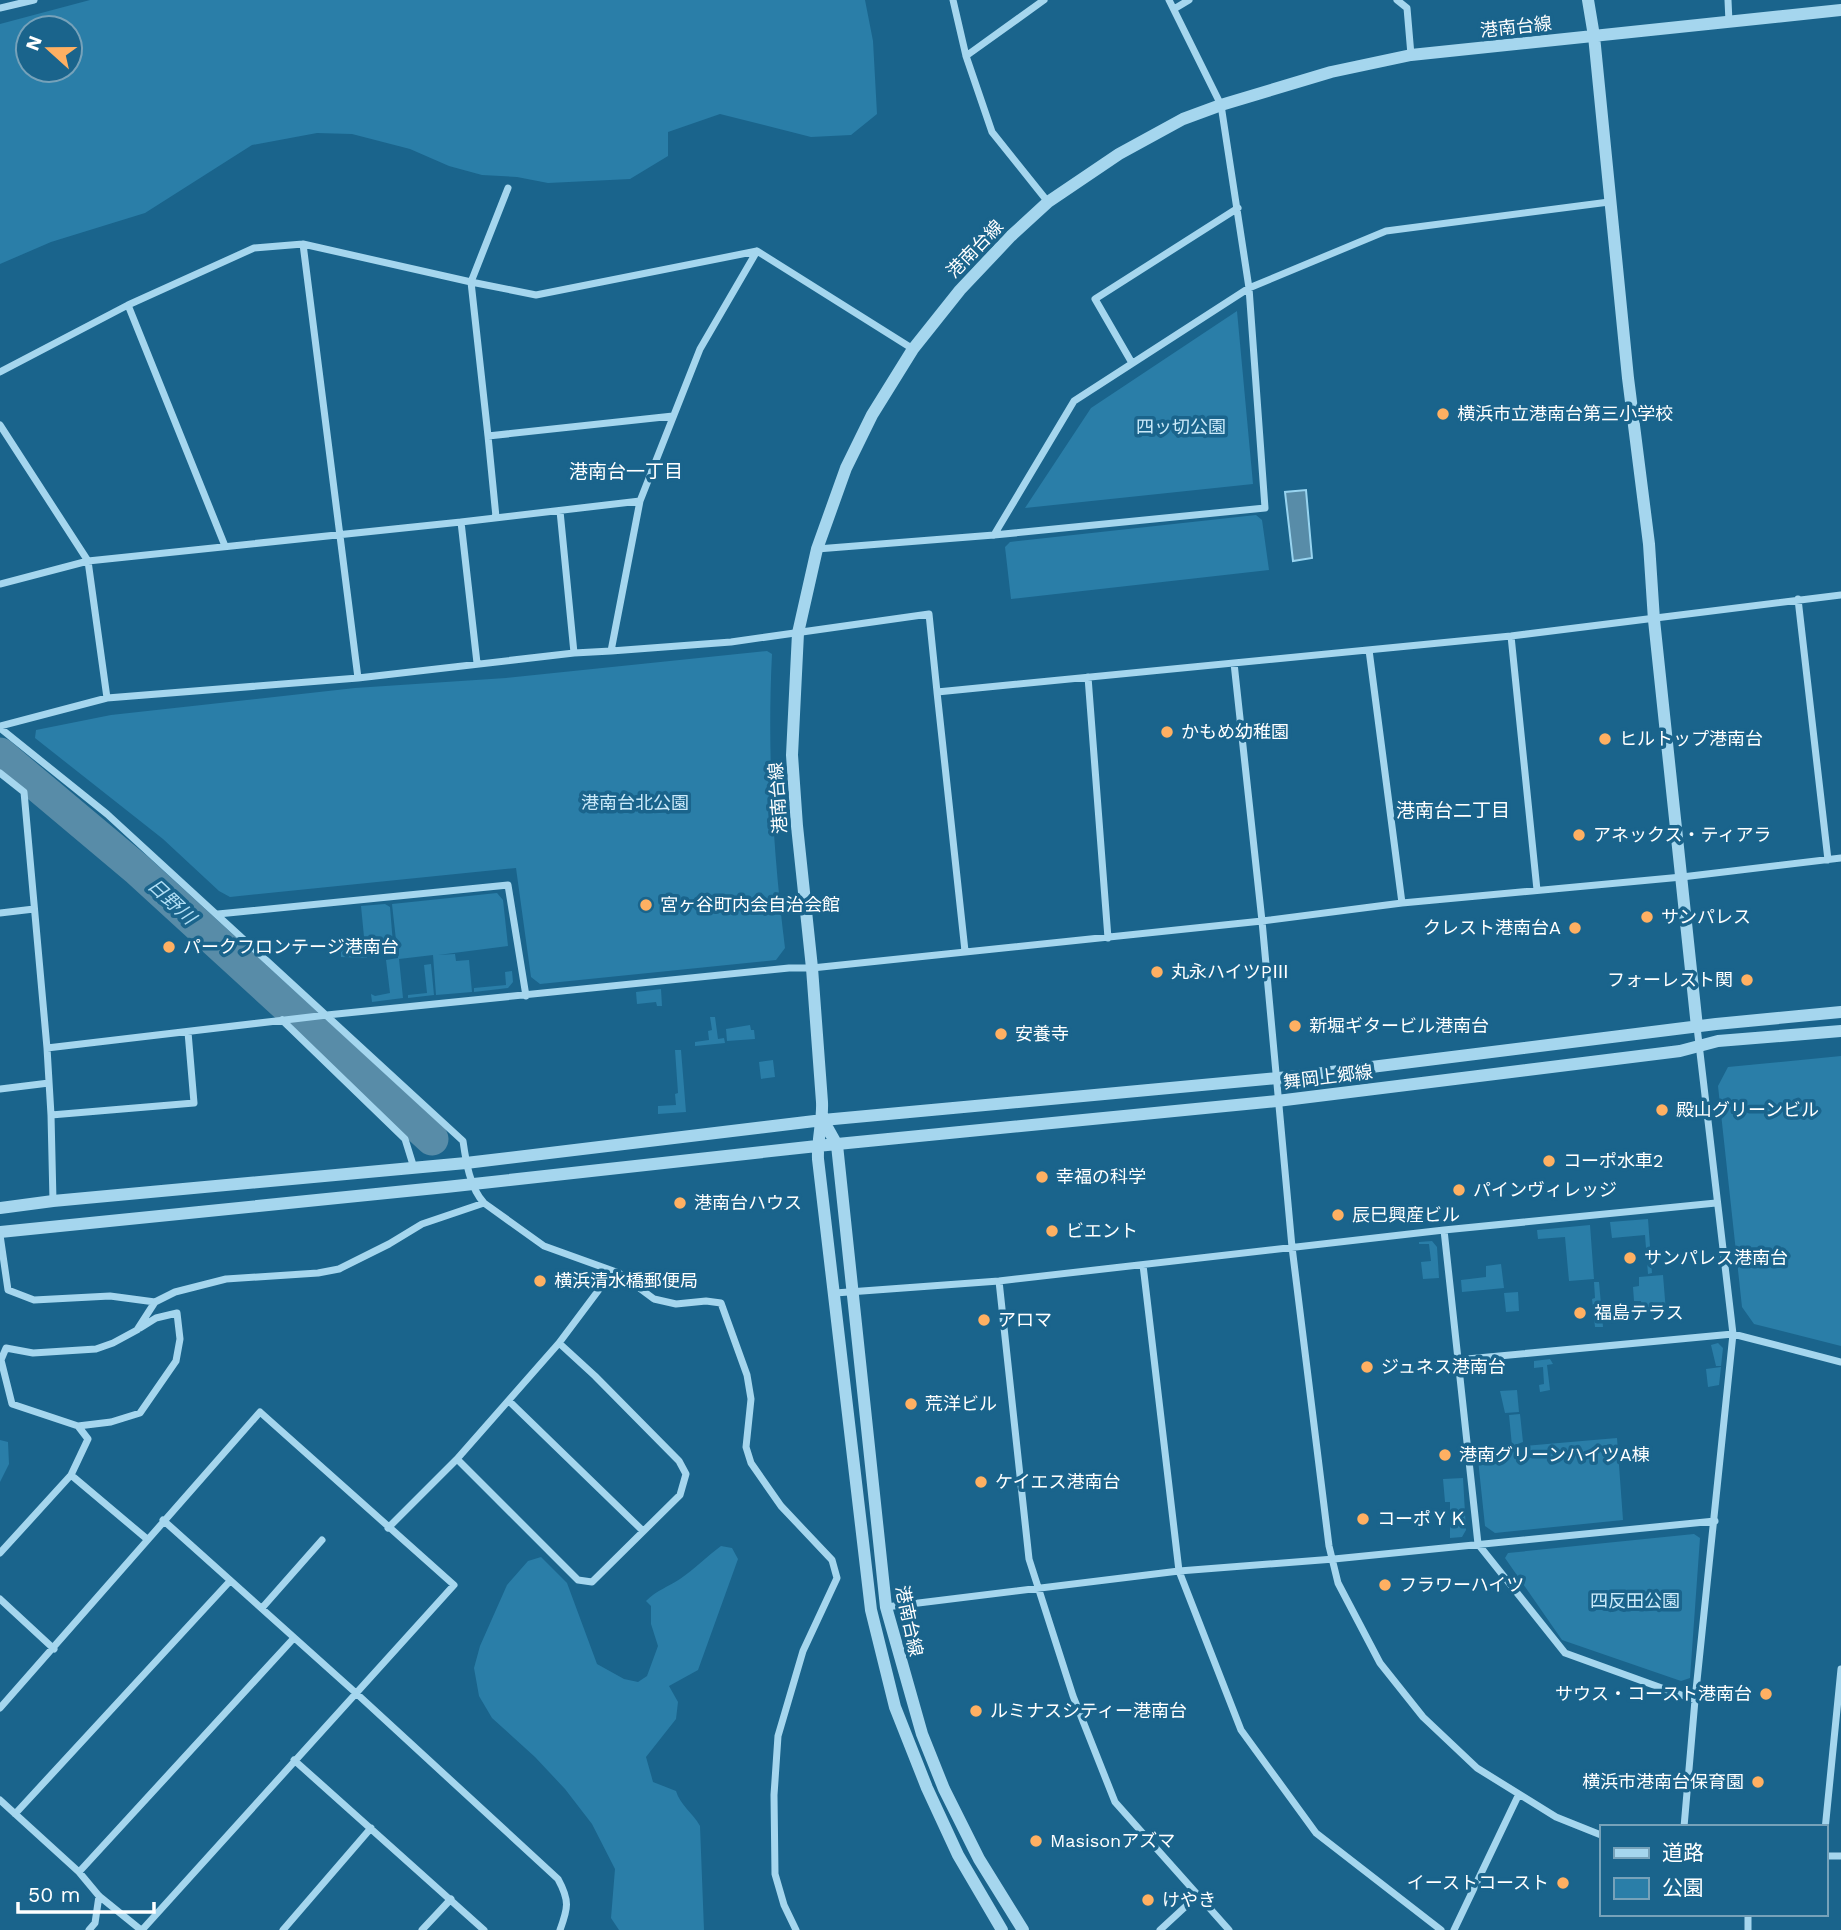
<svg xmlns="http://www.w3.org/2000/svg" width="1841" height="1930" font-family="'Work Sans','Noto Sans JP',sans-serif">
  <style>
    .green { fill: #2a7ea8; fill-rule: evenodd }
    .water { fill: #588ca8; stroke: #98d4f0; stroke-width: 2 }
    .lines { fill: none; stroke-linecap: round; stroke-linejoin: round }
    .river { stroke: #588ca8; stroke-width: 33 }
    .minor { stroke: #a5d6ee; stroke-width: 7 }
    .tertiary { stroke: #a5d6ee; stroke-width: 12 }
    .poi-dot { fill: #ffb062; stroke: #1a648c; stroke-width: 2.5 }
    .labels { text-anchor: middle; stroke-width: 7; stroke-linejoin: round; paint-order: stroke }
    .street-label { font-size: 18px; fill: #fff; stroke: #1a648c }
    .poi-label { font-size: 18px; fill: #fff; stroke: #1a648c; text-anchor: start }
    .park-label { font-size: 18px; fill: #cbeafa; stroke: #1a648c }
    .neighbourhood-label { font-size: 19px; fill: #fff; stroke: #1a648c }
    .water-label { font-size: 19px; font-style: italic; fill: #b1dff5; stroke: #1a648c }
  </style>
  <rect width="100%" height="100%" fill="#1a648c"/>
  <!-- green -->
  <path class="green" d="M90,0H865L873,41L877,114L851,135L811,137L720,114L668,132V156L630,179L548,183L517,177L482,175L449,166L410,149L352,134L317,133L252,145L145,213L51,242L0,264V24ZM28,28H70V70H28Z
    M1237,311L1253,484L1025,508L1091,408Z
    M1256,515L1262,520L1269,570L1011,599L1005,547L1010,542Z
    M767,651L772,654C767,753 773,850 785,948L776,960L540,984L531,977L516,868L230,897L219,891L163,839L35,738L36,730L111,715L355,688L506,678Z
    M497,893L503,900L508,946L438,955L455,954L456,961L469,960L472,992L436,995L433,955L399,959L403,998L372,1002L371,994L375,996L390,993L386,960L398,958L392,904Z
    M385,904L390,907L393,944L365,947L361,906Z
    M365,948L367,958L341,957V950Z
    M431,964L434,995L408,998V995L427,993L424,965Z
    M512,971L513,982L508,988L474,992V988L506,985L505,972Z
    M661,989L662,1006H657L656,1002L637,1004L636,992Z
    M710,1017H715L718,1039L724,1038L725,1043L695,1046V1042L709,1040L708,1031L712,1030Z
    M750,1025L751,1030H754L755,1039L727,1041L726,1029Z
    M675,1050H681L686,1112L658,1114V1106L676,1105L675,1094L678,1093Z
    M1841,1056V1346L1754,1324L1742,1307L1718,1086L1728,1067Z
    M773,1060L775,1077L761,1079L759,1062Z
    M1648,1219L1652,1273L1648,1274L1645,1235L1612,1238L1610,1222Z
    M1590,1225L1594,1279L1569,1281L1565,1237L1538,1239L1537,1230Z
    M1432,1241L1437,1247L1439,1278L1423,1279L1421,1262L1431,1261L1429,1244H1419V1242Z
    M1501,1264L1504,1288L1462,1292L1461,1280L1486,1277V1266Z
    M1663,1275L1666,1312L1642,1315L1641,1301H1634L1633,1287L1639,1286V1277Z
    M1594,1282H1599L1603,1327H1595L1592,1299L1595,1298Z
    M1518,1292L1519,1311L1506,1312L1504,1293Z
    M1718,1343L1723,1348L1721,1366H1716L1711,1345Z
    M1550,1359L1553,1364L1547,1365L1550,1390L1540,1392L1539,1385L1544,1384L1543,1367L1534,1368V1361Z
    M1721,1367L1719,1385L1708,1387L1706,1369Z
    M1517,1390L1519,1412L1505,1413L1500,1391Z
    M1520,1414L1523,1442L1512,1446L1509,1415Z
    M1617,1438L1623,1520L1495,1533L1485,1526L1477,1450Z
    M0,1440L8,1442L9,1464L0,1482Z
    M1463,1478L1466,1530L1462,1537L1450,1538V1502H1445L1443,1479Z
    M1694,1534L1700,1538L1690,1678L1681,1681L1562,1640L1505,1558L1508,1553Z
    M721,1546L732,1548L738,1559L698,1670L669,1686L678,1702L676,1719L646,1757L653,1782L676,1791C680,1805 693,1813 700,1826L704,1930H619L611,1918L615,1869L592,1824L565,1789L535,1757L492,1718L479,1696L474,1668L480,1646L507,1585L528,1561L541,1557L567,1583L597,1664L624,1679L638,1682L647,1676L658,1646L651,1624V1606L646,1601C657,1590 668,1587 680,1579C695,1569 707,1556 721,1546Z"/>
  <!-- water -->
  <path class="water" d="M1306,490L1312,558L1293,561L1285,492Z"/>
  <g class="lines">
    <!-- river -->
    <path class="river" d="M0,754L137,869L432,1139"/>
    <!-- minor -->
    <path class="minor" d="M953,0L966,56L992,132L1048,202
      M1397,0L1407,8L1411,55
      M1728,0L1729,22
      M0,8L34,0
      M1174,9L1189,0
      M966,56L1044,0
      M128,305L225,546
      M1132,363L1095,299L1238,208
      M0,372L128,305L254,248L303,244
      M0,425L88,561L107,698
      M488,436L471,282L536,295L757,251L913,349
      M560,511L574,653
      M496,517L488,436L673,416
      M994,535L1074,401L1249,288L1386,231L1609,202
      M817,549L994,535L1265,508L1249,288L1221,105L1169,0
      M0,584L88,561L461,522
      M1798,599L1828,860
      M1511,636L1537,890
      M1369,650L1402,903
      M611,651L731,642L929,614L937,692
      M477,663L461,522L640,501
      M1234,663L1262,921L1292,1247L1329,1546L1338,1583L1380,1663L1423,1717L1477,1768L1556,1817L1601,1835
      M1088,677L1108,938
      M358,678L303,244L471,282L508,188
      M0,726L107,698L358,678L574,653L611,651L640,501L700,349L757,251
      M0,728L107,814L463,1141C466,1162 470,1188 484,1203L544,1246L619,1273L654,1299L676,1304L706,1301L721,1303L747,1375L751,1399L746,1447L751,1463L781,1506L832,1560L837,1578L803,1651L778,1736L774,1795L775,1874L784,1905L796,1930
      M0,773L24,792L47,1048L51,1115L53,1201
      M0,913L34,909
      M218,914L508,885L526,996
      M965,951L937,692L1511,636L1841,595
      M282,1020L405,1139L414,1168
      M47,1048L327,1015L789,968H812L1262,921L1402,903L1682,877L1841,858
      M0,1089L49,1083
      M51,1115L194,1103L188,1032
      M1444,1230L1478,1544L1565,1653L1695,1700
      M0,1235L8,1290L34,1300L110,1296L155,1302L175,1292L226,1279L318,1273L339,1269L389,1244L422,1224L484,1203
      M1143,1265L1179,1571L1241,1730L1316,1833L1441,1930
      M999,1281L1029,1559L1073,1696L1115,1802L1229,1930
      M835,1293L999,1281L1444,1230L1716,1203
      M559,1343L613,1271
      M1456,1360L1733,1334L1841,1362
      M509,1401L643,1531
      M78,1426L111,1422L140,1413L176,1361L180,1339L177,1313L156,1318L140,1328
      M71,1475L88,1439L78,1426L12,1404L1,1360L6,1348L33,1353L96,1349L113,1343L137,1330L155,1302
      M163,1520L357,1694L558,1879C570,1901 568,1908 560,1930
      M388,1528L457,1459L559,1343L595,1376L679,1461L686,1474L680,1495L592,1582L578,1580L457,1459
      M0,1553L71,1475L147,1539
      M0,1599L54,1649
      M886,1607L1179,1571L1334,1559L1715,1521
      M262,1608L322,1540
      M0,1708L260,1412L454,1585L142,1930
      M294,1760L484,1930
      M0,1800L79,1872L99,1896L141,1930
      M15,1814L230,1581
      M1684,1827L1695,1700L1733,1334L1697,1027
      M1825,1830L1841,1669
      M1825,1856H1841
      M79,1872L293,1639
      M89,1930L95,1923L99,1896
      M283,1930L371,1828
      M422,1930L451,1899
      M1160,1930L1198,1895
      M1454,1930L1518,1796
      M1748,1930V1914"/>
    <!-- tertiary -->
    <path class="tertiary" d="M1588,0L1594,36L1628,378L1649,544L1654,620L1697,1027
      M823,1120L837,1145L886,1607L922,1734L944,1789L979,1859L1023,1930
      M0,1208L53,1201L466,1163L823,1120L1299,1076L1716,1024L1841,1012
      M0,1232L446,1187L817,1146L1277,1101L1680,1051L1718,1041L1841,1031
      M1002,1930L958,1855L927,1788L895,1707L871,1610L818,1159C817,1140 823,1121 822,1102L812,968L797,826L792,755L798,633L817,549L846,468L872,415L913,349L960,290L1011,236L1048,202L1119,154L1183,119L1221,105L1331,72L1411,55L1841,10"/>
  </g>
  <!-- markers -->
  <g class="poi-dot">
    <circle cx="1443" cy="414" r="7"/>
    <circle cx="1167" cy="732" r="7"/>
    <circle cx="1605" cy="739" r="7"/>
    <circle cx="1579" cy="835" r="7"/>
    <circle cx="646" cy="905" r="7"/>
    <circle cx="1647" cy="917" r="7"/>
    <circle cx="1575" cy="928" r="7"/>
    <circle cx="169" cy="947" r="7"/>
    <circle cx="1157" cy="972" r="7"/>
    <circle cx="1747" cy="980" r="7"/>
    <circle cx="1295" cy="1026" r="7"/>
    <circle cx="1001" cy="1034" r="7"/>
    <circle cx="1662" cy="1110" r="7"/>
    <circle cx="1549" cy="1161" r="7"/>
    <circle cx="1042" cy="1177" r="7"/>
    <circle cx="1459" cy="1190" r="7"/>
    <circle cx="680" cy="1203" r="7"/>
    <circle cx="1338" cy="1215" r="7"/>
    <circle cx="1052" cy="1231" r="7"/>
    <circle cx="1630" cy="1258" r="7"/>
    <circle cx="540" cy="1281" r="7"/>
    <circle cx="1580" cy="1313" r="7"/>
    <circle cx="984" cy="1320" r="7"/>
    <circle cx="1367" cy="1367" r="7"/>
    <circle cx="911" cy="1404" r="7"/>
    <circle cx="1445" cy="1455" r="7"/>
    <circle cx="981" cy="1482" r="7"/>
    <circle cx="1363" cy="1519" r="7"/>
    <circle cx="1385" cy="1585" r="7"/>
    <circle cx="1766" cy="1694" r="7"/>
    <circle cx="976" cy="1711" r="7"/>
    <circle cx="1758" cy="1782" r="7"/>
    <circle cx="1036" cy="1841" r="7"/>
    <circle cx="1563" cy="1883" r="7"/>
    <circle cx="1148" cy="1900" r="7"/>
  </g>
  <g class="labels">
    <!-- street labels -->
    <g class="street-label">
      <text transform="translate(1516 27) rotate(-6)" y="6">港南台線</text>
      <text transform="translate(975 249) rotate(-46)" y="6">港南台線</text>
      <text transform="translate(778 798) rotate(-94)" y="6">港南台線</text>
      <text transform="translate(1328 1077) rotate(-7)" y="6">舞岡上郷線</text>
      <text transform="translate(909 1621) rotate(78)" y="6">港南台線</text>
    </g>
    <!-- poi labels -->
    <g class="poi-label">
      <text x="1457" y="420">横浜市立港南台第三小学校</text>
      <text x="1181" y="738">かもめ幼稚園</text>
      <text x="1619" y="745">ヒルトップ港南台</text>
      <text x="1593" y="841">アネックス・ティアラ</text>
      <text x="660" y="911">宮ヶ谷町内会自治会館</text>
      <text x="1661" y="923">サンパレス</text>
      <text x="1561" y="934" text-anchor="end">クレスト港南台A</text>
      <text x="183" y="953">パークフロンテージ港南台</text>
      <text x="1171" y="978">丸永ハイツPⅢ</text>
      <text x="1733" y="986" text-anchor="end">フォーレスト関</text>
      <text x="1309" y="1032">新堀ギタービル港南台</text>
      <text x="1015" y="1040">安養寺</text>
      <text x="1676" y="1116">殿山グリーンビル</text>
      <text x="1563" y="1167">コーポ水車2</text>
      <text x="1056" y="1183">幸福の科学</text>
      <text x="1473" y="1196">パインヴィレッジ</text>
      <text x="694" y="1209">港南台ハウス</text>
      <text x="1352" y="1221">辰巳興産ビル</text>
      <text x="1066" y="1237">ビエント</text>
      <text x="1644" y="1264">サンパレス港南台</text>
      <text x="554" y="1287">横浜清水橋郵便局</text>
      <text x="1594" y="1319">福島テラス</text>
      <text x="998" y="1326">アロマ</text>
      <text x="1381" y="1373">ジュネス港南台</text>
      <text x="925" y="1410">荒洋ビル</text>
      <text x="1459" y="1461">港南グリーンハイツA棟</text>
      <text x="995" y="1488">ケイエス港南台</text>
      <text x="1377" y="1525">コーポＹＫ</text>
      <text x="1399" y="1591">フラワーハイツ</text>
      <text x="1752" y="1700" text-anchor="end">サウス・コースト港南台</text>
      <text x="990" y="1717">ルミナスシティー港南台</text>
      <text x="1744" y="1788" text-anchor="end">横浜市港南台保育園</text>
      <text x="1050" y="1847">Masisonアズマ</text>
      <text x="1549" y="1889" text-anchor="end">イーストコースト</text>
      <text x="1162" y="1906">けやき</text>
    </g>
    <!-- park labels -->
    <g class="park-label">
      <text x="1181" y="433">四ッ切公園</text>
      <text x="635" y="809">港南台北公園</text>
      <text x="1635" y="1607">四反田公園</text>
    </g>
    <!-- neighbourhood labels -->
    <g class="neighbourhood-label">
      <text x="626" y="478">港南台一丁目</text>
      <text x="1453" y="817">港南台二丁目</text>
    </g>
    <!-- water labels -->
    <g class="water-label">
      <text transform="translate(172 901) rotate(43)" y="7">日野川</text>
    </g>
  </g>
  <!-- legend -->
  <rect x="1600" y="1825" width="228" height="91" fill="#1a648c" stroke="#76a2ba" stroke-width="2"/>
  <rect x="1614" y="1848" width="35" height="10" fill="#a5d6ee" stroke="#76a2ba" stroke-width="2"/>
  <text x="1662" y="1860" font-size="21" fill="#ffffff">道路</text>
  <rect x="1614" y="1878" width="35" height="21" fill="#2a7ea8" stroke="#76a2ba" stroke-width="2"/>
  <text x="1662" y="1895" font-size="21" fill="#ffffff">公園</text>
  <!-- north arrow -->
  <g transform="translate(49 49) rotate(291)"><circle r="33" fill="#1a648c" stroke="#76a2ba" stroke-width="2"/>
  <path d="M0-5L12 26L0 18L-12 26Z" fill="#ffb062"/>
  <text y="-10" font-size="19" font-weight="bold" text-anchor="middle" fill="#ffffff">N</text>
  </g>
  <!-- scale -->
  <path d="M18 1902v10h136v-10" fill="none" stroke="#ffffff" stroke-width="3.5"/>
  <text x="28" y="1902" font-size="21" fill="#ffffff" stroke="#1a648c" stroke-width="5" paint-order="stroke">50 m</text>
</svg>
